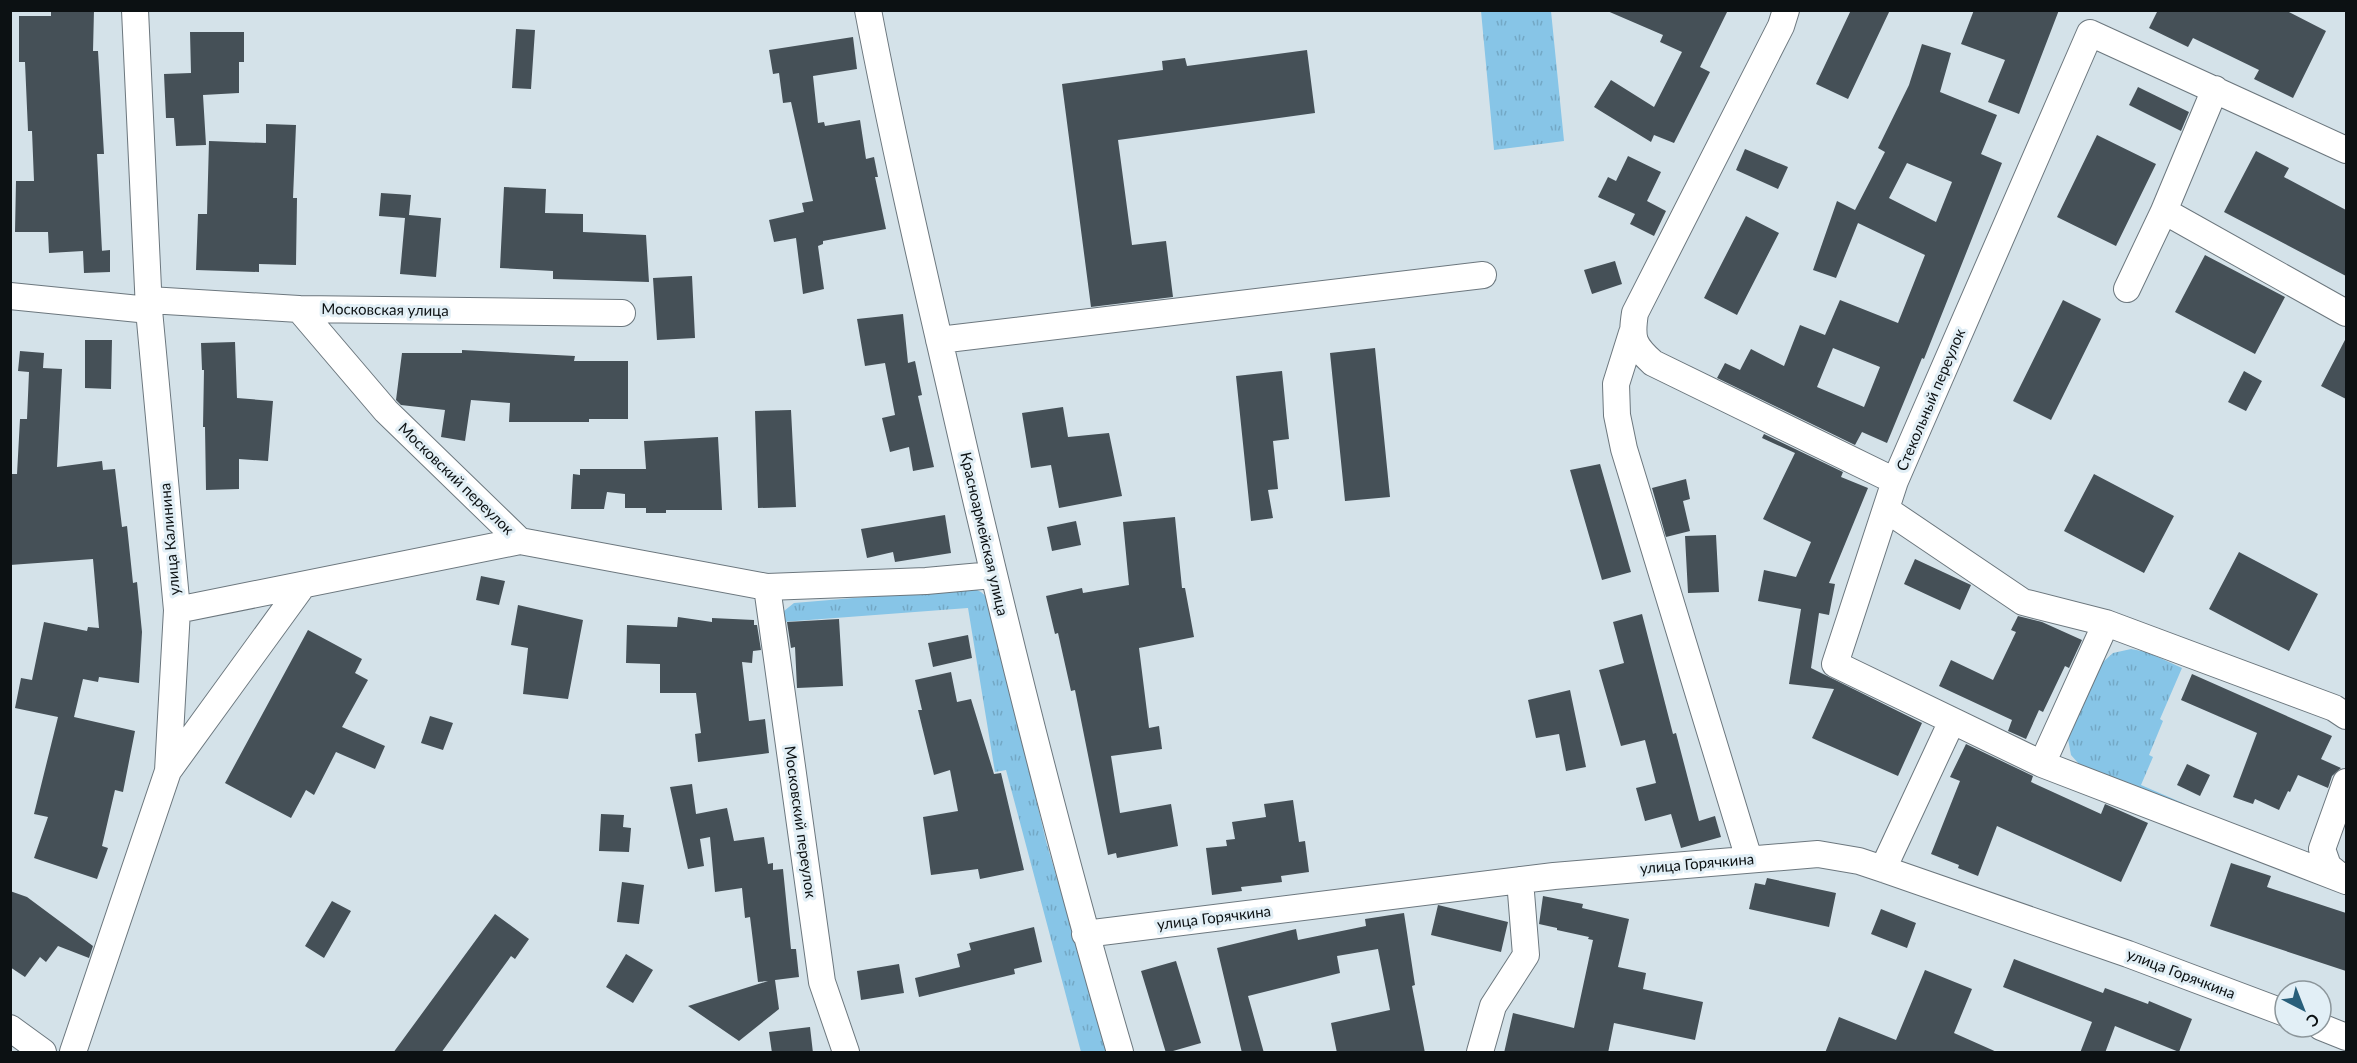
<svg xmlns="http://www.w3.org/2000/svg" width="2357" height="1063" font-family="Lato,sans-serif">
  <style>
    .grass { fill: url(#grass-tufts) }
    .building { fill: #455057; fill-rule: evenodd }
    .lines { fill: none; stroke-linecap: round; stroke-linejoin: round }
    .minor-casing { stroke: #6c777e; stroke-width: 28 }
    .minor { stroke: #fff; stroke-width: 26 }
    .labels { text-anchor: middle; stroke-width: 6; stroke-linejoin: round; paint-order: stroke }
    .street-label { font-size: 15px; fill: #0c1113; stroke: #e2eff6 }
  </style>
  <defs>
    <pattern id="grass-tufts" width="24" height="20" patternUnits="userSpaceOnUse" patternTransform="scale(1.5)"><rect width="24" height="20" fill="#87c5e7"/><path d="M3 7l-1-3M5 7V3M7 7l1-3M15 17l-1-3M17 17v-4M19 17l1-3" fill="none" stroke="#73a8c5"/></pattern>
  </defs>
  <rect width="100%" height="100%" fill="#d4e2e9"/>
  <!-- grass -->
  <path class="grass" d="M1481,11H1551L1564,141L1494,150Z
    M973,588L981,592L989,599L1046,841L1108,1052H1081L1006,770L995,772L968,608L782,622L784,611L794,603Z
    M2131,649L2147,652L2182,668L2160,719L2163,721L2149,755L2153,757L2141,785L2185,804L2182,812L2079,764L2071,755L2068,739L2102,663L2113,653Z"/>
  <!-- building -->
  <path class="building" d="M51,10H94L93,51H98L104,154H97L102,251H100L110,250V272L84,273L83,251L49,253L48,232H15L16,181H34L32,131H28L25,62H19V16H51Z
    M1605,10H1728L1700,67L1710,72L1674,143L1654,135L1651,142L1594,107L1611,80L1654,107L1682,52L1660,42L1663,35Z
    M1851,10H1890L1848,99L1816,84Z
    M1974,10H2059L2019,114L1988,102L2005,60L1961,44Z
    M2158,10H2285L2326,31L2293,98L2254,79L2259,70L2193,38L2188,47L2149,28Z
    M516,29L535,30L531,89L512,88Z
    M190,32H244V62H239V93L203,95L206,145L176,146L174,118H166L164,74L191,73Z
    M853,37L857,69L813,76L818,123L824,122L825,126L860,120L866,159L874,157L878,177H875L886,229L823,241V244L818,246L824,289L803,294L796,238L774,242L769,220L804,212L802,203L813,201L791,102L783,103L779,73L773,74L769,50Z
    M1922,44L1951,53L1940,92L1997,115L1981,154L2002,163L1924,359L1922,358L1887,443L1862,432L1855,445L1717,378L1725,363L1740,370L1751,349L1784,366L1800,325L1825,335L1840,300L1898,323L1925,255L1858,223L1836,278L1813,270L1837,201L1855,210L1885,152L1878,148L1909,85ZM1907,163L1952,182L1936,222L1889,198ZM1833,348L1880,367L1864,407L1817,387Z
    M1307,50L1315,113L1118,140L1132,245L1166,241L1173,297L1091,307L1062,84L1163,70L1162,61L1185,58L1187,66Z
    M2138,87L2189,112L2181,131L2129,105Z
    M266,124L296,125L293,198H297L296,265L259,264V272L196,270L198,214H207L209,141L266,143Z
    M2097,135L2156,164L2116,246L2057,217Z
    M1745,149L1788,167L1778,189L1736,170Z
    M2256,151L2289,168L2284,177L2346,210V276L2224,212Z
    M1628,156L1661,172L1647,201L1666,211L1654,236L1630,224L1635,214L1598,197L1608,177L1616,181Z
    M504,187L546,189L545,213L583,214V232L646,235L649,282L553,279V271L500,268Z
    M381,193L411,195L409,215L441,218L436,277L400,274L405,218L379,216Z
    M1746,216L1779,233L1737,315L1704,298Z
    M2205,255L2285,297L2255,354L2175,312Z
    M1615,261L1622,284L1592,294L1584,270Z
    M692,276L695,338L657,340L653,278Z
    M2063,300L2101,319L2051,420L2013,401Z
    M903,314L908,363L915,361L922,395L918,396L934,467L913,471L909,447L890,452L882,418L895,415L885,363L865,366L857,319Z
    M2346,338V399L2321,386Z
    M85,340H112L111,389L85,388Z
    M235,342L237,398L273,401L268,461L239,459V489L206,490L205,427H203L204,370H202L201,343Z
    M1375,348L1390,497L1345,501L1330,353Z
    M462,350L575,356L574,361H628V419H589V422H509L510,403L471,400L465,441L441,437L445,410L401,405L396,400L402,353H462Z
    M20,351L44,353L43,368L62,369L57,467L102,461L103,470L115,469L122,527L127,526L133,583L137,582L142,632L139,683L99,677L98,682L83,679L74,717L135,731L123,792L115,790L102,846L108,848L97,879L34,858L48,817L34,814L58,717L15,708L21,678L32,680L44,622L87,631L88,627L99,628L93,559L10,565V474H17L20,419H27L29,372L18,371Z
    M1282,371L1289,439L1273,441L1278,489L1268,490L1273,518L1251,521L1236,376Z
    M2244,371L2262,381L2246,411L2228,402Z
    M1063,407L1068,437L1109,433L1122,496L1059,508L1051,465L1031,468L1022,413Z
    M791,410L796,507L758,508L755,411Z
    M1764,434L1843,472L1841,477L1868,488L1829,583L1835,584L1829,615L1819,613L1811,668L1922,723L1898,776L1812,738L1834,689L1789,684L1801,609L1758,601L1764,570L1796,577L1811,542L1763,519L1795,453L1762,438Z
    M718,437L722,510H666V513H646V508H625V494L607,492L604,509H571L573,474L580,475V469H646L644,441Z
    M1600,464L1631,572L1602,580L1570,470Z
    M2094,474L2174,516L2144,573L2064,531Z
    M1686,479L1690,499L1683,501L1690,531L1666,537L1652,488Z
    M945,515L951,553L895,562L893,552L867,558L861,529Z
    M1175,517L1182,588H1185L1194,637L1139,648L1149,728L1159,726L1162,749L1111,756L1120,813L1171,804L1178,846L1117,858L1116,853L1108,855L1075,690L1071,691L1058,633L1055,634L1046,596L1082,588L1083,593L1129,585L1123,522Z
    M1076,521L1081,545L1052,551L1047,527Z
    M1716,535L1719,592L1688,593L1685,536Z
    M2239,552L2318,594L2289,651L2209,609Z
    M1915,559L1971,585L1960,610L1904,584Z
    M481,576L505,581L499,605L476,600Z
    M518,605L583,620L568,699L523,694L528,648L511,645Z
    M1642,614L1673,734L1676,733L1699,821L1715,816L1721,837L1681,848L1671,814L1645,821L1636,788L1656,783L1645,740L1621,746L1599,670L1624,663L1613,622Z
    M2018,616L2042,622L2082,640L2069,668L2065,666L2043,712L2039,710L2026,739L2008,731L2012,720L1939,686L1951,660L1993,680L2016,632L2011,630Z
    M678,617L712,622V618L754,620V625H757L761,650L753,651L752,663L742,662L749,721L765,719L769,753L698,762L695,734L701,733L696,693H660V664L626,663L627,625L677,627Z
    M839,619L843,686L797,688L795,647L791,648L787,622Z
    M308,630L362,659L355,673L368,680L342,727L385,746L375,769L336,752L314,795L306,790L291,818L225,783Z
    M968,635L972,658L933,667L928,643Z
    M951,672L957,702L971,699L994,774L1001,773L1024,870L980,879L978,869L931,875L923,817L958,811L950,770L934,775L918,710H922L915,680Z
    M2192,674L2332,736L2321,759L2341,768L2332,776L2328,788L2298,775L2290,792L2288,791L2279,810L2255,799L2253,804L2233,797L2257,733L2181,700Z
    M1570,690L1586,767L1566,771L1559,734L1536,738L1528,700Z
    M430,716L453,723L443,750L421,743Z
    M1966,744L2033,776L2031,782L2101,814L2105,804L2148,823L2121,882L1997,826L1978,876L1958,868L1959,865L1931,854L1960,781L1950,777Z
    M2187,764L2210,775L2200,796L2177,785Z
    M692,784L696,814L727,808L734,841L764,837L768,864L773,863V870L783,869L791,949H796L799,977L775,980L779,1009L739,1041L688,1006L768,981L758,982L750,917L745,918L742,888L715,892L710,837L700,839L704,866L688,869L670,787Z
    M1293,800L1299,842L1305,841L1309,872L1281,876L1282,882L1241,887L1242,891L1212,895L1206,848L1227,846L1226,840L1235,839L1232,822L1266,817L1264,804Z
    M601,814L624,815L623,827L631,828L629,852L599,851Z
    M2231,863L2271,876L2267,887L2346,913V971L2210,926Z
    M1767,878L1836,893L1829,927L1749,909L1755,883L1765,885Z
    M622,882L644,885L639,924L617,922Z
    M10,891L27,897L93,946L89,958L58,946L46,962L40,957L25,977L10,967Z
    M1543,896L1583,904L1582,908L1629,919L1618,967L1646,973L1643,989L1703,1002L1695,1040L1614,1023L1608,1053H1504L1513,1013L1574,1028L1593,940L1588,939L1589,937L1557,930V928L1539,924Z
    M332,901L351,911L324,958L305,946Z
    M1438,905L1508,922L1501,952L1431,935Z
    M1881,909L1916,923L1907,948L1871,934Z
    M1404,913L1415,985L1412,986L1425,1053H1337L1331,1023L1390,1010L1378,949L1337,956L1340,973L1248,996L1264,1053H1242L1217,948L1296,929L1298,940L1366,926L1365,919Z
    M495,914L529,939L515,959L511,956L441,1053H393Z
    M1034,927L1042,962L1014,969L1015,974L919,997L915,978L960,967L957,954L971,950L969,943Z
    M626,954L653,970L633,1003L606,987Z
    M2014,959L2103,993L2105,988L2148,1004L2149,1001L2192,1019L2179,1052L2115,1026L2105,1053H2080L2092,1022L2003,987Z
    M1176,961L1201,1043L1166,1053L1141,971Z
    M899,964L904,993L861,1000L857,971Z
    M1925,970L1972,989L1954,1033L1999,1053H1825L1839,1017L1896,1040Z
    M810,1027L813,1053H772L769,1032Z"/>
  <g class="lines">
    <!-- minor casing -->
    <g class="minor-casing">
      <path id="minor" d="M868,10C893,141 923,270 953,400C1003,619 1057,837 1120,1052
        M1786,10L1781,26L1635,313C1631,339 1633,345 1653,363L1895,481L2090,33L2346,150
        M2215,89L2164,211L2346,313
        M2127,289L2164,211
        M10,296L149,310
        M149,300L299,309L622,313
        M299,309L386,411L520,541L767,587L926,581L993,575
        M1632,333L1616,384L1617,415L1624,449L1749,859
        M939,340L1483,275
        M1895,481L1835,664L2042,764L2346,881
        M1887,510L2023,602L2106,623L2334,708L2346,716
        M767,587L822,982L846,1052
        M177,610L520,541
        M2042,764L2106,623
        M168,771L303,585
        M1883,869L1952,721
        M2344,879L2328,866L2322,849L2346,782
        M1085,934L1554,876L1818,854L1859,861L1883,869L2128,954L2285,1013
        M2321,1027L2346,1037
        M10,1028L43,1052
        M73,1052L168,771L177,610L149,310L135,10
        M1480,1052L1493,1006L1526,955L1520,880"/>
    </g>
    <!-- minor -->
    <use href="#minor" class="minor"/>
  </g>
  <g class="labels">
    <!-- street labels -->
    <g class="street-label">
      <text transform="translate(385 310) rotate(1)" y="5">Московская улица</text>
      <text transform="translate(1931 400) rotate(-67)" y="5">Стекольный переулок</text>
      <text transform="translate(456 479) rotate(44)" y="5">Московский переулок</text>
      <text transform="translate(984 534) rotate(77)" y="5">Красноармейская улица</text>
      <text transform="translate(170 539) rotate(-95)" y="5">улица Калинина</text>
      <text transform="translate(800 822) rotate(82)" y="5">Московский переулок</text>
      <text transform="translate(1697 864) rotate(-5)" y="5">улица Горячкина</text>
      <text transform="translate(1214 918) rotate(-7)" y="5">улица Горячкина</text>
      <text transform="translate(2181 974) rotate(21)" y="5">улица Горячкина</text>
    </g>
  </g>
  <!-- border -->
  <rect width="2357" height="1063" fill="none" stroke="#0c1113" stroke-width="24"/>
  <!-- north arrow -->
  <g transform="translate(2303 1009) rotate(138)"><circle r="28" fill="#e2eff6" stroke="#8c969b" stroke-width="1.5"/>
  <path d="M0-4.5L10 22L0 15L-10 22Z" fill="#295f7a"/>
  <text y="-9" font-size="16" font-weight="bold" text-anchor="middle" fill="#0c1113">С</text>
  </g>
</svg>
